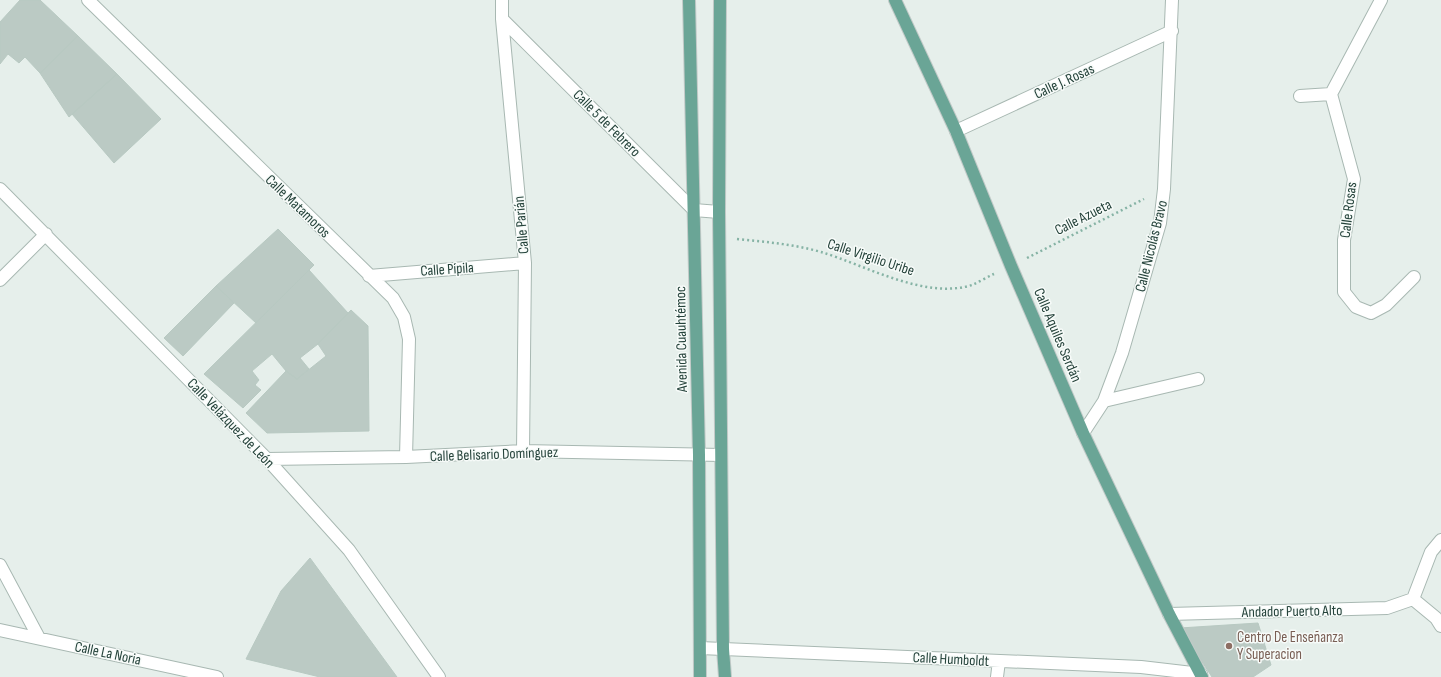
<svg xmlns="http://www.w3.org/2000/svg" width="1441" height="677" font-family="'Sofia Sans Condensed',sans-serif">
  <style>
    .building { fill: #bbcac4; stroke: #b8c9c2 }
    .lines { fill: none; stroke-linecap: round; stroke-linejoin: round }
    .minor-casing { stroke: #a8b8b2; stroke-width: 14 }
    .major-casing { stroke: #c2cac8; stroke-width: 14 }
    .path { stroke: #86b3a5; stroke-width: 2.5; stroke-dasharray: 2 3; stroke-linecap: butt }
    .minor { stroke: #fff; stroke-width: 12 }
    .major { stroke: #6aa596; stroke-width: 12 }
    .education-dot { fill: #8d6e63; stroke: #f7fbf9; stroke-width: 1.5 }
    .labels { text-anchor: middle; stroke-width: 3; stroke-linejoin: round; paint-order: stroke }
    .street-label { font-size: 15px; fill: #24423a; stroke: #f7fbf9 }
    .education-label { font-size: 15px; fill: #785e54; stroke: #f7fbf9; text-anchor: start }
  </style>
  <rect width="100%" height="100%" fill="#e6efeb"/>
  <!-- building -->
  <path class="building" d="M20,0H40L78,36L40,73L25,57L19,63L8,54L0,64V22Z
    M78,36L117,74L69,117L40,73Z
    M117,74L161,119L114,163L72,114Z
    M278,229L314,265L256,323L216,286Z
    M309,270L348,313L318,344L300,358L309,369L297,379L286,371L272,354L252,371L259,380L255,385L261,390L243,408L204,374Z
    M216,286L234,303L183,356L164,338Z
    M351,310L368,326L369,431L267,433L246,413L286,371L297,379L326,356L318,344Z
    M310,558L397,677H320L246,659L281,591Z
    M1258,623L1271,665L1253,677H1212L1180,628Z"/>
  <g class="lines">
    <!-- minor casing -->
    <g class="minor-casing">
      <path id="minor" d="M88,0L393,298L404,317L409,339L406,457
        M502,0V19L525,263L523,451
        M502,19L694,210L719,212
        M1331,94L1354,179L1344,240V292L1356,307L1371,313L1386,305L1414,277
        M1331,94L1381,0
        M1300,96L1331,94
        M956,131L1172,31
        M0,189L267,459L349,550L439,677
        M369,276L525,263
        M0,280L46,234
        M1104,401L1198,379
        M1083,433L1104,401L1122,353L1160,223L1164,189L1172,0
        M267,459L406,457L523,451L721,455
        M0,565L39,638
        M1413,599L1431,552L1441,540
        M1413,599L1436,618L1441,626
        M1169,614L1387,608L1413,599
        M0,630L217,677
        M700,648L1141,667L1201,674
        M997,677L999,661"/>
    </g>
    <!-- major casing -->
    <g class="major-casing">
      <path id="major" d="M689,0L699,455L700,677
        M720,0L719,212L723,649L725,677
        M895,0L956,131L1011,266L1083,433L1169,614L1202,677"/>
    </g>
    <!-- path -->
    <path class="path" d="M737,239C766,242 793,244 821,252C865,265 925,300 972,285C979,282 987,277 994,274
      M1027,258L1144,199"/>
    <!-- minor -->
    <use href="#minor" class="minor"/>
    <!-- major -->
    <use href="#major" class="major"/>
  </g>
  <!-- markers -->
  <circle class="education-dot" cx="1229" cy="646" r="4"/>
  <g class="labels">
    <!-- street labels -->
    <g class="street-label">
      <text transform="translate(1064 81) rotate(-25)" y="5">Calle J. Rosas</text>
      <text transform="translate(607 123) rotate(45)" y="5">Calle 5 de Febrero</text>
      <text transform="translate(298 206) rotate(44)" y="5">Calle Matamoros</text>
      <text transform="translate(1348 210) rotate(-83)" y="5">Calle Rosas</text>
      <text transform="translate(1083 217) rotate(-27)" y="5">Calle Azueta</text>
      <text transform="translate(521 225) rotate(-95)" y="5">Calle Parián</text>
      <text transform="translate(1151 246) rotate(-76)" y="5">Calle Nicolás Bravo</text>
      <text transform="translate(871 257) rotate(18)" y="5">Calle Virgilio Uribe</text>
      <text transform="translate(447 269) rotate(-4)" y="5">Calle Pípila</text>
      <text transform="translate(1058 335) rotate(67)" y="5">Calle Aquiles Serdán</text>
      <text transform="translate(681 339) rotate(-91)" y="5">Avenida Cuauhtémoc</text>
      <text transform="translate(231 423) rotate(46)" y="5">Calle Velázquez de León</text>
      <text transform="translate(494 454) rotate(-2)" y="5">Calle Belisario Domínguez</text>
      <text transform="translate(1292 611) rotate(-1)" y="5">Andador Puerto Alto</text>
      <text transform="translate(108 653) rotate(12)" y="5">Calle La Noria</text>
      <text transform="translate(951 659) rotate(3)" y="5">Calle Humboldt</text>
    </g>
    <!-- education labels -->
    <g class="education-label">
      <text x="1237" y="642">Centro De Enseñanza<tspan x="1237" dy="17">Y Superacion</tspan></text>
    </g>
  </g>
</svg>
